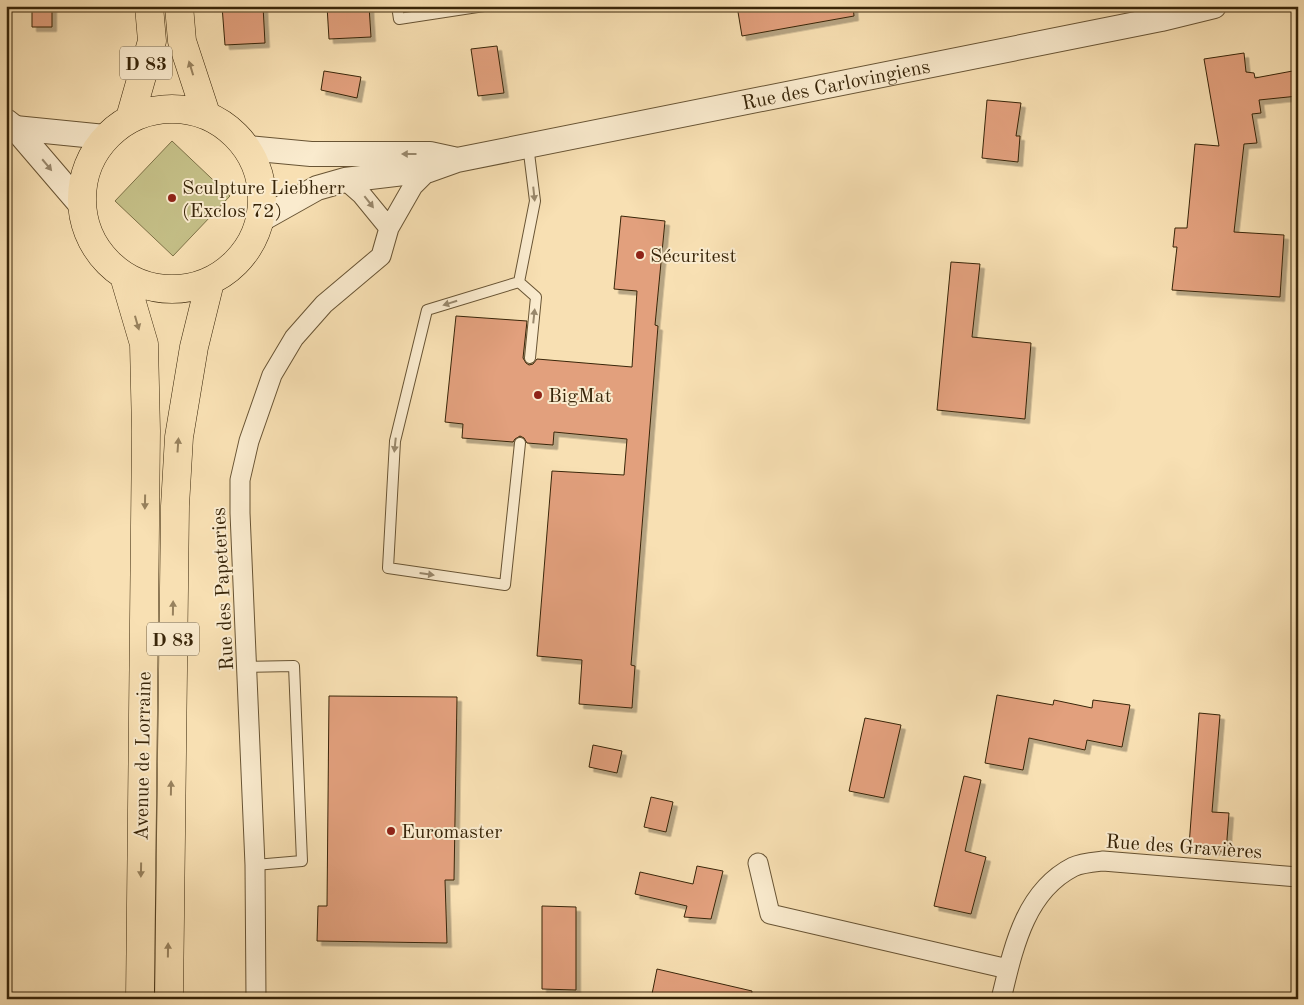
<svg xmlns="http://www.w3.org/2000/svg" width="1304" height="1005" font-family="'Old Standard TT',serif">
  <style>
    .green { fill: #c5c088; stroke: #7e7248 }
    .building { fill: #e2a07d; stroke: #382509; filter: url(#shadow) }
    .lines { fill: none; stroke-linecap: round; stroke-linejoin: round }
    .service-casing { stroke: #685434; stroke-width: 12 }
    .minor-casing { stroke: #685434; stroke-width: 21 }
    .tertiary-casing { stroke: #685434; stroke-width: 26 }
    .primary-casing { stroke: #382509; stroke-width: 29 }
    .service { stroke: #faebce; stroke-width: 10 }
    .minor { stroke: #faebce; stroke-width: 19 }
    .tertiary { stroke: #faebce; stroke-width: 24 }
    .primary { stroke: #f8e0b3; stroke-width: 28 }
    .oneway { fill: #98825e }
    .oneway2 { fill: #99886c }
    .poi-dot { fill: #8f2418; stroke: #faebce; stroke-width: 2 }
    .labels { text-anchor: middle; stroke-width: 4; stroke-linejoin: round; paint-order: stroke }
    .shield { fill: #faebce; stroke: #726044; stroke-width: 1 }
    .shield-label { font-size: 19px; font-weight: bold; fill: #382509 }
    .street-label { font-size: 20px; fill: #382509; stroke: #faebce }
    .poi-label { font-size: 20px; fill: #382509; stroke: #faebce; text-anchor: start }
  </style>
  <defs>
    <filter id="shadow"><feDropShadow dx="4.5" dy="4.5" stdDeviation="0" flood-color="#0004"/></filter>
  </defs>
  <rect width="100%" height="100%" fill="#f8e0b3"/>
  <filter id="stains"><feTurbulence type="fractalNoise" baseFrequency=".004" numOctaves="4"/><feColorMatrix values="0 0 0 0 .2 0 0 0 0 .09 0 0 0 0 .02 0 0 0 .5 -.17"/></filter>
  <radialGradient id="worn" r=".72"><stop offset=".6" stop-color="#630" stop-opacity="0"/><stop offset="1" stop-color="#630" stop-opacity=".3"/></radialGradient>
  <!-- green -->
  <path class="green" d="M172,141L230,196L173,256L115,201Z"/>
  <!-- building -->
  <path class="building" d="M32,6H52V27H32Z
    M222,6H263L265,43L225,45Z
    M327,6H369L371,37L329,39Z
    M737,6H853L854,16L742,36Z
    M497,46L504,93L478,96L471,49Z
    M1244,53L1246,72L1254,73L1255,78L1298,70V96L1259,100L1261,113L1252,114L1257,143L1244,144L1234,232L1284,235L1280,297L1172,290L1177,247H1173L1175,228H1187L1195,144L1219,146L1204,59Z
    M324,71L361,77L357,98L321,90Z
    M987,100L1021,103L1016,136H1020L1018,162L982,158Z
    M621,216L665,221L655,325L658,326L631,665L635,666L632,708L579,704L582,660L537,656L552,471L624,475L627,439L554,432L553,445L527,443L524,438L520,436L515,439L513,442L462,438L463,424L445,422L456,316L527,321L523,358L526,363L529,365L533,364L537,359L632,367L637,291L614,289Z
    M951,262L980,264L972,337L1031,343L1025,419L937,410Z
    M997,695L1053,705L1054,700L1092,708L1093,700L1130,705L1122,747L1087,740L1085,750L1029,738L1023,770L985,763Z
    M329,696L457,697L454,880H445L447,943L317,941L318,906H327Z
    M1199,713L1220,715L1212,812L1229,813L1226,852L1189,846Z
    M865,718L901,725L884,798L849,791Z
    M593,745L622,751L617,773L589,767Z
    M964,776L981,780L965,851L986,857L971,914L934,906Z
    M651,797L673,802L666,832L644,827Z
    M697,866L723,871L711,919L684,917L687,906L635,894L640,872L693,884Z
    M542,906L576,907V990L542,989Z
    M657,969L752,991L751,999H651Z"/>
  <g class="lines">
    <!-- service casing -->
    <g class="service-casing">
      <path id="service" d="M397,6L399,19L484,6
        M519,282L536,297L530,358
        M520,443L505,585L388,568L395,441L427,310L519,282L535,201L528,145
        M248,667L294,666L302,861L255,865"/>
    </g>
    <!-- minor casing -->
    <g class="minor-casing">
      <path id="minor" d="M345,180L362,195L389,228
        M758,863L770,914L1008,969
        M256,999L255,865L240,513V480L249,441L272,375L294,338L324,304L381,256L389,228L413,186L429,170
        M1001,999C1013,950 1024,892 1073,867C1081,863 1094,862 1103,861L1298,877"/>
    </g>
    <!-- tertiary casing -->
    <g class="tertiary-casing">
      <g id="tertiary">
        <path d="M6,121L15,128L81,205"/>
        <path d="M15,128L105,137"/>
        <path d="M248,148L311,154H430L453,159"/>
        <path id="s1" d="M260,220L317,188L345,180L429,170L457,160L1161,19L1214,6"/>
      </g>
    </g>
    <!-- primary casing -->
    <g class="primary-casing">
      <path id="primary" d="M179,6L182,41L206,114
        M82 199a90 90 0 1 1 180 0a90 90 0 1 1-180 0Z
        M130,118L152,41L149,6
        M124,276L144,344L146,431L140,999
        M169,999L175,506L179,437L194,347L210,282"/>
    </g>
    <!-- service -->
    <use href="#service" class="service"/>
    <!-- minor -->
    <use href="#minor" class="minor"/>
    <!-- tertiary -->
    <use href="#tertiary" class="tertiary"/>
    <!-- primary -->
    <use href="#primary" class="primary"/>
  </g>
  <!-- one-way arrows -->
  <defs><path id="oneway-solid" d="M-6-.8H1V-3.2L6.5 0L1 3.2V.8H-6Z" transform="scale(1.25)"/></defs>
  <g class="oneway">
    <use href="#oneway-solid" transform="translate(191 68) rotate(-107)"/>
    <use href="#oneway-solid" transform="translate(137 323) rotate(74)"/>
    <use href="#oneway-solid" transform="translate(178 445) rotate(-86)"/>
    <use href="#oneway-solid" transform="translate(145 502) rotate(91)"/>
    <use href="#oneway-solid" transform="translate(173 608) rotate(-89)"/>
    <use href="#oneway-solid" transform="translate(171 788) rotate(-89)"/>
    <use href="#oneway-solid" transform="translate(141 870) rotate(91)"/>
    <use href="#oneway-solid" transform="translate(168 950) rotate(-89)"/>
  </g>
  <g class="oneway2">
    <use href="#oneway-solid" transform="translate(409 154) rotate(-180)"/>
    <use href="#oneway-solid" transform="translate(47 165) rotate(50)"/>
    <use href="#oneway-solid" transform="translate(534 194) rotate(84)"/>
    <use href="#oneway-solid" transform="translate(369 202) rotate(52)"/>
    <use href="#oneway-solid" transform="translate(450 303) rotate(163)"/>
    <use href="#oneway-solid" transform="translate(534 316) rotate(-84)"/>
    <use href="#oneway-solid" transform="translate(395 445) rotate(96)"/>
    <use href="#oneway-solid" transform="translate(427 574) rotate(8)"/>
  </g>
  <!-- markers -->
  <g class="poi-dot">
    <circle cx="172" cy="198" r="5"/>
    <circle cx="640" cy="255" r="5"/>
    <circle cx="538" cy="395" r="5"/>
    <circle cx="391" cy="831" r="5"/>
  </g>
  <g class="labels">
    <!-- shield labels -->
    <g class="shield">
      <rect x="120" y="46.5" width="52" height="33" rx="4"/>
      <rect x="147" y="622.5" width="52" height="33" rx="4"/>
    </g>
    <g class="shield-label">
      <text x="146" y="70">D 83</text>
      <text x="173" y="646">D 83</text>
    </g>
    <!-- street labels -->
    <g class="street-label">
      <text dy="7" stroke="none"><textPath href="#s1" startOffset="595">Rue des Carlovingiens</textPath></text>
      <text transform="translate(222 589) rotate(-93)" y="7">Rue des Papeteries</text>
      <text transform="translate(142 756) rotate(-89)" y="7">Avenue de Lorraine</text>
      <text transform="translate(1184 846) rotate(4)" y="7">Rue des Gravières</text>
    </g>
    <!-- poi labels -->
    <g class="poi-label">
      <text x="182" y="194">Sculpture Liebherr<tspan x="182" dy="23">(Exclos 72)</tspan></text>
      <text x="650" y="262">Sécuritest</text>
      <text x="548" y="402">BigMat</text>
      <text x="401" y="838">Euromaster</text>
    </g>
  </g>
  <!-- margin -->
  <rect width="1304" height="1005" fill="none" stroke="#f8e0b3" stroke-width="25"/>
  <rect x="8" y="8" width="1289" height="990" fill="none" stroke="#382509" stroke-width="2.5"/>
  <rect x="12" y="12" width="1279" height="980" fill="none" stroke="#382509"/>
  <rect width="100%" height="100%" filter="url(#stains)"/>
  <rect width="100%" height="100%" fill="url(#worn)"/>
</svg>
